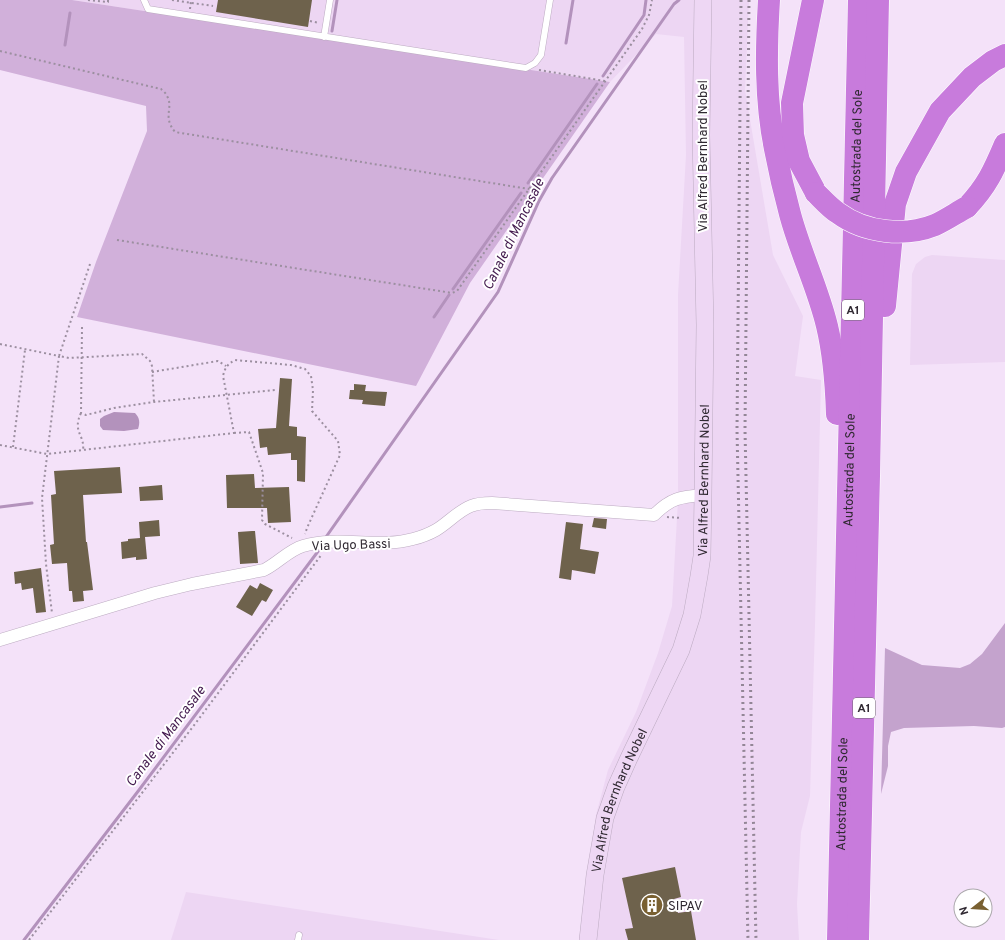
<svg xmlns="http://www.w3.org/2000/svg" width="1005" height="940" font-family="Overpass,sans-serif">
  <style>
    .built { fill: #edd6f3 }
    .green { fill: #d1b0da }
    .forest { fill: #c4a3cd }
    .water { fill: #b392bc }
    .lines { fill: none; stroke-linecap: round; stroke-linejoin: round }
    .stream { stroke: #b392bc; stroke-width: 3 }
    .building { fill: #6e624c }
    .lane-casing { stroke: #bcabc1; stroke-width: 7 }
    .street-casing { stroke: #bcabc1; stroke-width: 13 }
    .secondary-casing { stroke: #bcabc1; stroke-width: 18 }
    .highway-casing { stroke: #fff; stroke-width: 23 }
    .path { stroke: #9c8fa0; stroke-width: 2; stroke-dasharray: 2 3; stroke-linecap: butt }
    .lane { stroke: #fff; stroke-width: 6 }
    .street { stroke: #fff; stroke-width: 12 }
    .secondary { stroke: #eed7f4; stroke-width: 17 }
    .highway { stroke: #c87bdc; stroke-width: 22 }
    .rail { stroke: #938696; stroke-width: 3; stroke-dasharray: 2 4; stroke-linecap: butt }
    .highway-bridge-casing { stroke: #fff; stroke-width: 23; stroke-linecap: butt }
    .highway-bridge { stroke: #c87bdc; stroke-width: 22 }
    .labels { text-anchor: middle; stroke-width: 4; stroke-linejoin: round; paint-order: stroke }
    .shield { fill: #fff; stroke: #6e6970; stroke-width: 1 }
    .shield-label { font-size: 12px; font-weight: bold; fill: #302932 }
    .street-label { font-size: 13px; fill: #302932; stroke: #fff }
    .poi-label { font-size: 13px; fill: #302932; stroke: #fff; text-anchor: start }
    .water-label { font-size: 14px; font-style: italic; fill: #431a4e; stroke: #fff }
  </style>
  <rect width="100%" height="100%" fill="#f4e2f9"/>
  <!-- built -->
  <path class="built" d="M72,0H749L745,90L773,255L803,316L795,376L821,380L815,625L810,796L801,832L797,904L799,940H579L596,815L608,770L636,712L658,653L672,606L678,500V295L686,155L684,37L656,34L610,82Z
    M932,255L1005,260V362L910,365L912,274L916,264L925,257Z
    M186,892L499,940H171Z"/>
  <!-- green -->
  <path class="green" d="M0,0H72L610,82L470,283L416,386L77,317L96,262L147,131L146,106L0,70Z"/>
  <!-- forest -->
  <path class="forest" d="M1005,623V727L1002,728L974,726L904,728L891,732L888,746V766L881,794L885,648L922,665L960,668L970,664L982,654Z"/>
  <!-- water -->
  <path class="water" d="M114,412L135,413C140,418 140,423 138,429L124,431L103,430L100,426V419L104,416Z"/>
  <g class="lines">
    <!-- stream -->
    <path class="stream" d="M332,31L337,0
      M566,43L573,0
      M65,45L70,13
      M603,76L644,15L646,0
      M528,183L597,84
      M453,289L521,193
      M434,317L449,295
      M0,507L32,503
      M326,537L498,292L539,201L552,178L674,4L679,0
      M24,940L139,790L322,546"/>
  </g>
  <!-- building -->
  <path class="building" d="M218,0H312L308,27L216,12Z
    M280,378L292,379L289,426L297,427V436L306,437L305,482L297,481V460H291V453L268,455L267,447L260,448L258,429L276,428Z
    M354,384L366,385L365,391L387,392L385,406L362,404L363,400L349,399L350,390H354Z
    M120,467L122,493L83,495L86,542H87L93,590L83,591L84,601L73,602L72,591H69L67,563L52,564L50,545L54,544L51,495L56,494L54,471Z
    M254,474L255,488L289,487L291,522L268,523L267,508H227L226,475Z
    M162,485L163,500L140,501L139,487Z
    M594,518L607,519L606,529L592,527Z
    M159,520L160,536L145,537L147,559L136,560V557L122,559L121,542L128,541V539L140,538L139,522Z
    M566,522L583,524L580,549L599,552L595,574L572,570L571,580L559,578Z
    M252,531H255L258,563L240,564L238,532Z
    M41,568L46,612L36,613L33,588L22,590L21,583L15,584L14,572Z
    M260,583L273,590L266,602L262,600L252,616L236,607L250,585L257,589Z
    M675,867L681,897L674,899L678,913L691,911L696,940H628L625,929L633,928L622,878Z"/>
  <g class="lines">
    <!-- lane casing -->
    <g class="lane-casing">
      <path id="lane" d="M144,0L148,9L526,68L535,63L541,55L550,0
        M324,37L330,0
        M298,940L299,935"/>
    </g>
    <!-- street casing -->
    <g class="street-casing">
      <path id="street" d="M0,640L155,593L192,584L264,570C278,563 289,550 303,546C339,535 377,549 413,539C421,537 429,534 436,530C448,523 458,511 471,506C478,503 485,503 492,503L654,515C671,498 680,497 703,495"/>
    </g>
    <!-- secondary casing -->
    <g class="secondary-casing">
      <g id="secondary">
        <path id="s1" d="M588,940L595,875L605,818L616,787L629,758L681,650L692,615L699,576L702,556L703,495L705,325L701,135L703,0"/>
      </g>
    </g>
    <!-- highway casing -->
    <g class="highway-casing">
      <g id="highway">
        <path d="M769,0C766,49 765,100 775,149C779,170 784,192 790,214C800,252 818,288 827,326C834,355 836,385 837,414"/>
        <path d="M813,0L792,103L793,135L799,161L816,193"/>
        <path d="M967,207C987,186 994,170 1005,144"/>
        <path d="M885,306L895,204L906,172L940,111L972,77L993,61L1005,55"/>
        <path id="s2" d="M838,940L859,0"/>
        <path d="M858,940L869,476L878,0"/>
      </g>
    </g>
    <!-- path -->
    <path class="path" d="M88,0L108,2V0
      M172,0L213,6
      M190,9L191,0
      M310,21L319,23
      M0,51L161,89C163,91 166,93 167,96C174,108 162,116 175,132L529,189
      M539,70L605,81
      M117,240L452,293L457,291L642,29L649,15L652,0
      M90,264L59,356L69,358L142,354L150,361L152,366L154,402
      M82,327L81,413L86,415L114,408L154,402L275,390
      M0,344L59,356L42,498L46,564L52,613
      M152,372L218,361L226,366
      M81,413C72,432 85,435 83,450
      M234,433L249,432L263,473L262,520L265,524L292,538
      M0,445L47,454L234,433L223,376C225,367 228,364 235,360L291,365L305,369L311,376L313,390L312,411L338,441L340,455L307,528L305,534
      M13,447L25,350
      M667,517L681,518
      M29,940L195,724L322,554"/>
    <!-- lane -->
    <use href="#lane" class="lane"/>
    <!-- street -->
    <use href="#street" class="street"/>
    <!-- secondary -->
    <use href="#secondary" class="secondary"/>
    <!-- highway -->
    <use href="#highway" class="highway"/>
    <!-- rail -->
    <path class="rail" d="M741,0L737,430L748,940
      M749,0L745,430L756,940"/>
    <!-- highway-bridge casing -->
    <g class="highway-bridge-casing">
      <path id="highway-bridge" d="M816,193C823,200 830,208 838,213C865,233 905,237 935,225C946,220 956,213 967,207"/>
    </g>
    <!-- highway-bridge -->
    <use href="#highway-bridge" class="highway-bridge"/>
  </g>
  <!-- icons -->
  <defs>
    <g id="building-disc" transform="scale(1.15)"><circle r="9.5" fill="#796031" stroke="#fff"/><path d="M-4-6H4V6H1V3H-1V6H-4ZM-2.5-4.3h1.7v1.8h-1.7ZM.8-4.3h1.7v1.8H.8ZM-2.5-1h1.7V.8h-1.7ZM.8-1h1.7V.8H.8Z" fill="#fff"/></g>
  </defs>
  <g fill-rule="evenodd">
    <use href="#building-disc" x="652" y="905"/>
  </g>
  <g class="labels">
    <!-- shield labels -->
    <g class="shield">
      <rect x="842" y="300" width="22" height="20" rx="3"/>
      <rect x="853" y="698" width="22" height="20" rx="3"/>
    </g>
    <g class="shield-label">
      <text x="853" y="314">A1</text>
      <text x="864" y="712">A1</text>
    </g>
    <!-- street labels -->
    <g class="street-label">
      <text dy="5" stroke="none"><textPath href="#s2" startOffset="794">Autostrada del Sole</textPath></text>
      <text transform="translate(702 156) rotate(-90)" y="5">Via Alfred Bernhard Nobel</text>
      <text dy="5" stroke="none"><textPath href="#s2" startOffset="470">Autostrada del Sole</textPath></text>
      <text dy="5" stroke="none"><textPath href="#s1" startOffset="480">Via Alfred Bernhard Nobel</textPath></text>
      <text transform="translate(351 544) rotate(-2)" y="5">Via Ugo Bassi</text>
      <text dy="5" stroke="none"><textPath href="#s2" startOffset="146">Autostrada del Sole</textPath></text>
      <text dy="5" stroke="none"><textPath href="#s1" startOffset="144">Via Alfred Bernhard Nobel</textPath></text>
    </g>
    <!-- poi labels -->
    <g class="poi-label">
      <text x="668" y="910">SIPAV</text>
    </g>
    <!-- water labels -->
    <g class="water-label">
      <text transform="translate(513 234) rotate(-64)" y="5">Canale di Mancasale</text>
      <text transform="translate(165 736) rotate(-53)" y="5">Canale di Mancasale</text>
    </g>
  </g>
  <!-- north arrow -->
  <g transform="translate(973 908) rotate(253)"><circle r="19" fill="#ffffff" stroke="#aca9ad"/>
  <path d="M0-3L7 15L0 10L-7 15Z" fill="#796031"/>
  <text y="-6" font-size="11" font-weight="bold" text-anchor="middle" fill="#302932">N</text>
  </g>
</svg>
